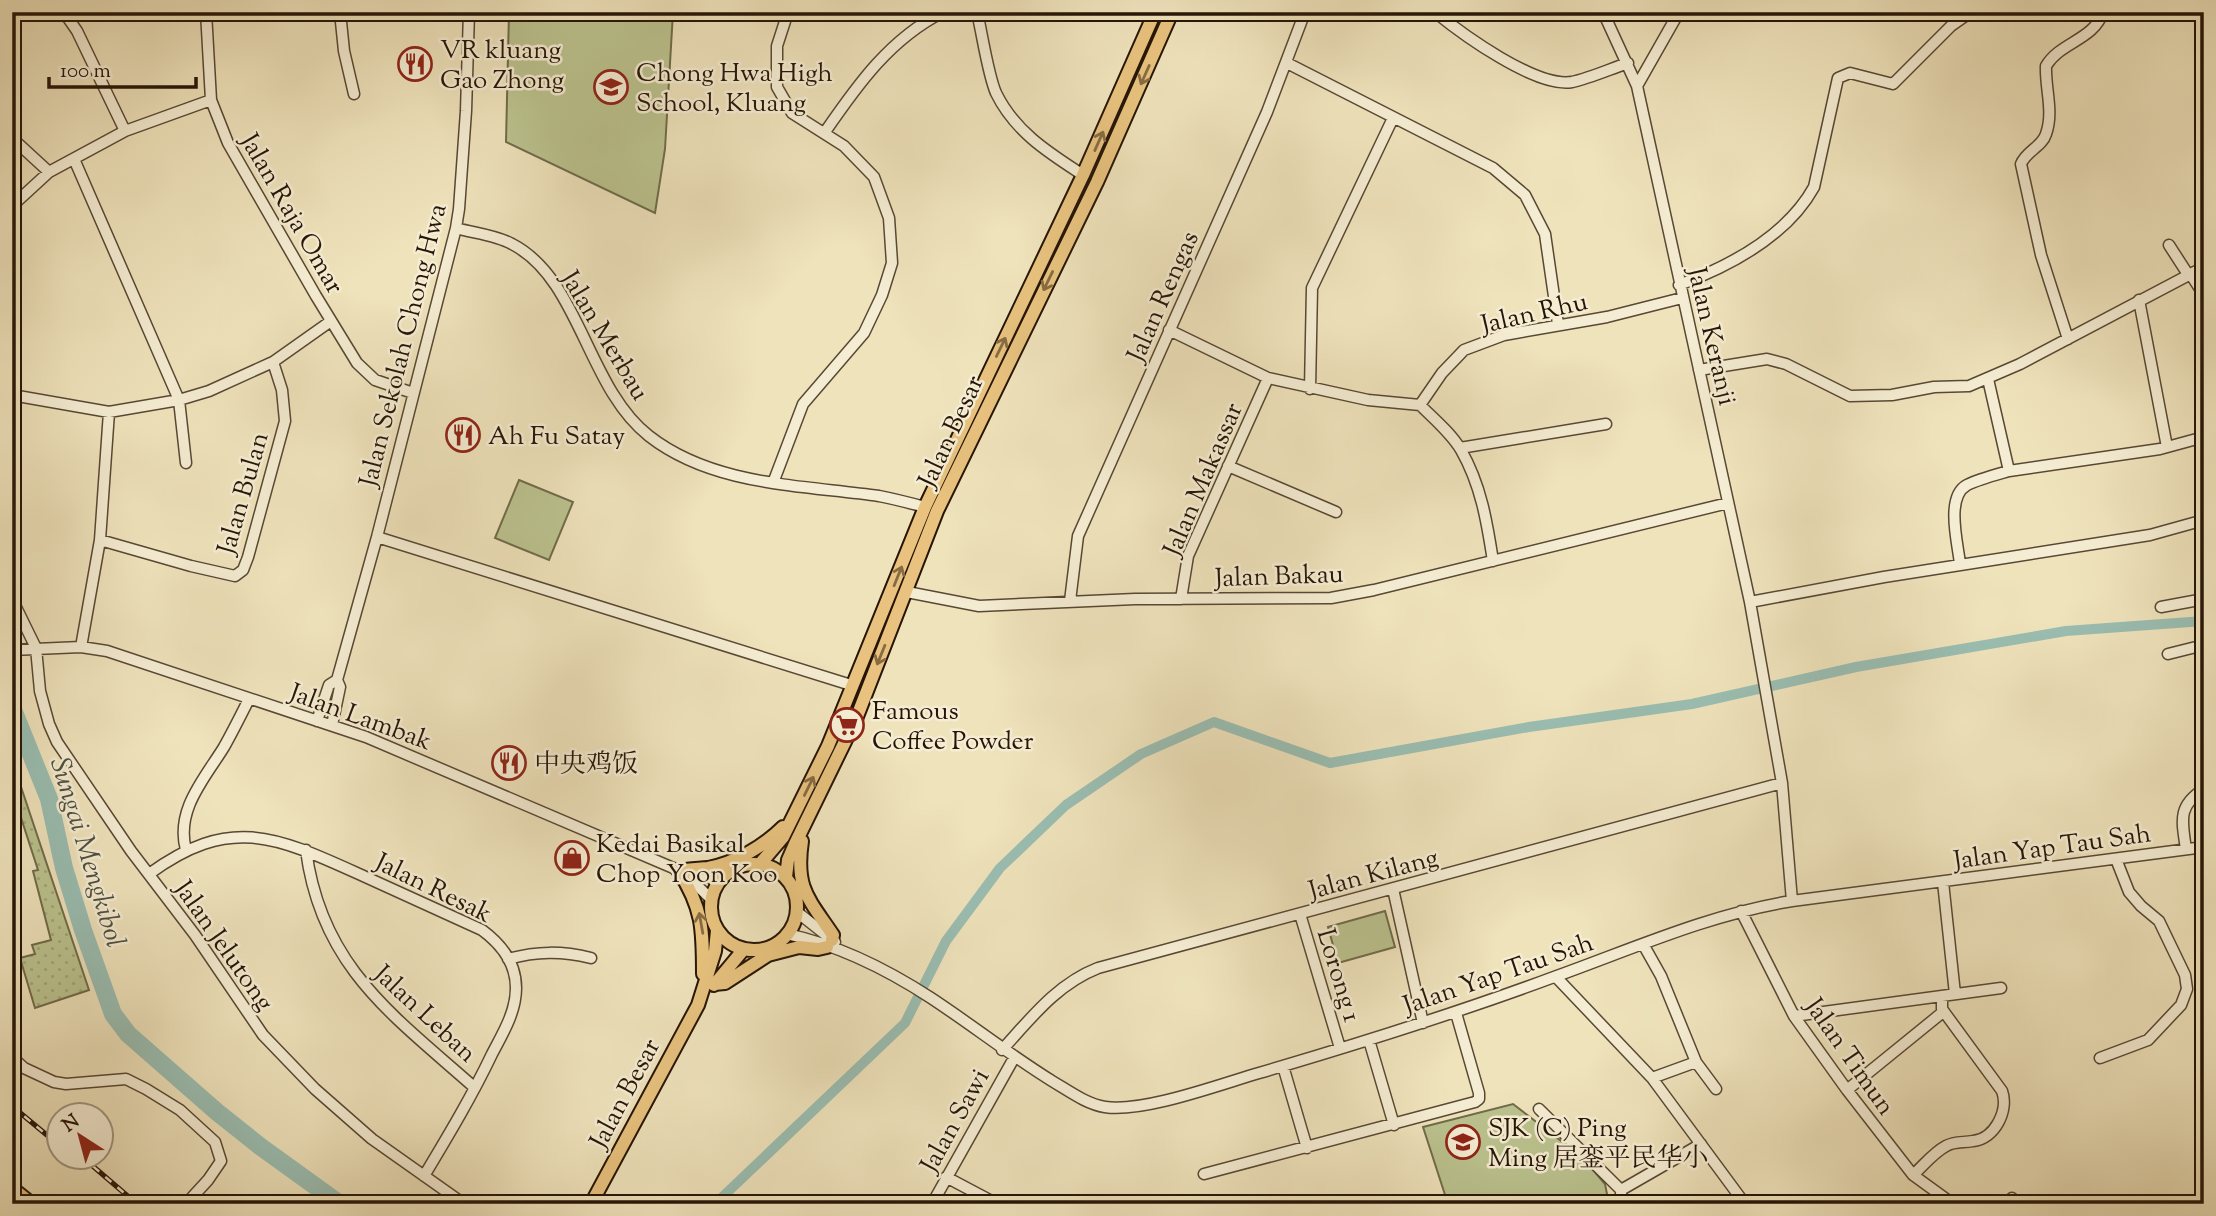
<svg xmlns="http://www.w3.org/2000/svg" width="2216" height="1216" font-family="'Sorts Mill Goudy','Noto Serif SC',serif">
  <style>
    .garden { fill: url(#garden-dots); stroke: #706c4b; stroke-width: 2 }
    .pitch { fill: #bbc38f; stroke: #706c4b; stroke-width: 2 }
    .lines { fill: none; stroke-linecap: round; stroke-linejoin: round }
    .canal { stroke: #9abeb2; stroke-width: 10 }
    .river { stroke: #9abeb2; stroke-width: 18 }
    .minor-casing { stroke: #584834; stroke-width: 13 }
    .major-casing { stroke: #261507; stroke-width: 16 }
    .minor { stroke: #f5edd3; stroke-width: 10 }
    .major { stroke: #e8c27e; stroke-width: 12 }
    .rail-casing { stroke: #261507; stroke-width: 5 }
    .rail { stroke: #f5edd3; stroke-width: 2.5; stroke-dasharray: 8; stroke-linecap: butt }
    .oneway { stroke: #876c42 }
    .labels { text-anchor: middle; stroke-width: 5; stroke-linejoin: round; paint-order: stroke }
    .poi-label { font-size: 26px; fill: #261507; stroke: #f5edd3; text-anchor: start }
    .street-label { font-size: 26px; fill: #261507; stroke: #f5edd3 }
    .water-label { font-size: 28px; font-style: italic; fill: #4f5043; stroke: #f5edd3 }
  </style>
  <defs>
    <pattern id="garden-dots" width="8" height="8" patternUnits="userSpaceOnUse" patternTransform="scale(1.75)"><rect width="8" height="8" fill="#bbc38f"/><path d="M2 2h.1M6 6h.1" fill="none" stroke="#a1a77a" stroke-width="1.8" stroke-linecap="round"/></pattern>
  </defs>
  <rect width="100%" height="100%" fill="#efe3bc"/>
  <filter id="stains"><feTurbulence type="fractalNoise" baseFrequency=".00286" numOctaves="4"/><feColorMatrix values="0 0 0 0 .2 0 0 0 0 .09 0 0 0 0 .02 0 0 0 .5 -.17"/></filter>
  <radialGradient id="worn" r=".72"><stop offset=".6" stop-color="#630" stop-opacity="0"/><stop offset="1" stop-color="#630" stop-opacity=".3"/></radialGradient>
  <!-- garden -->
  <path class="garden" d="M12,760L89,990L35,1008L20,958L35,954L32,945L51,940L33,871L38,870L12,790Z"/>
  <!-- pitch -->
  <path class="pitch" d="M509,12H673L665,149L655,213L506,142Z
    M519,480L573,502L549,560L495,538Z
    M1385,911L1395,947L1338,963L1328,927Z
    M1513,1104L1582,1157L1605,1184L1609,1204H1448L1423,1127Z"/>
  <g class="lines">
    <!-- canal -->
    <path class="canal" d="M715,1204L905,1023L946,941L1000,868L1066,805L1141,754L1214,722L1330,763L1529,727L1692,704L1856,667L2066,631L2204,621"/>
    <!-- river -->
    <path class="river" d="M12,707L49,799L64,868L83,930L113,1014L128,1034L217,1112L261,1147L340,1204"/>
    <!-- minor casing -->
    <g class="minor-casing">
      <path id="minor" d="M58,12L68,18L77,31L125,131
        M206,12L211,100L228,143L316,296L357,363L375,380L413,393
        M340,12L344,51L354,94
        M977,12C982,33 988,75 996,93C1015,132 1049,153 1083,175
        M1435,12C1462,34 1536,88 1572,82C1590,78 1610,69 1628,63
        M1603,12L1637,86L1750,602L1782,783L1792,901
        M1287,63L1493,168L1525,195L1545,234L1558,324
        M1637,86L1679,12
        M825,132C858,84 890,39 943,12
        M12,138L49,172
        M74,159L179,400L186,463
        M12,206L49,172L125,131L211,100
        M456,228C473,233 496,235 512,244C580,279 587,388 649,436C713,486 802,485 879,496C894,499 910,503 925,507
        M2169,245L2189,276
        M2191,275L2204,295
        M1679,285C1730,266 1787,236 1814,187L1838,78L1850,73L1893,84L1951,26L1971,12
        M2139,300L2167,447
        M1169,330L1268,378L1368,400L1420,405C1434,419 1451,433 1461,450C1481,485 1487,522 1493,561
        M2068,339L2041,255L2021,164C2026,151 2042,147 2046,134C2054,112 2045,88 2046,66C2060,42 2094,40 2103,12
        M1699,370L1767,359L1786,364L1850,396L1892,395L1934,387L1969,386L2020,364L2204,267
        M1988,379L2009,471L2160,449L2204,437
        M1310,389L1312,288L1393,118
        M12,395L109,412L179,400L209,391L273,362L331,321
        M1420,405L1442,373L1464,350L1504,335L1607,317L1682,298
        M12,408V438
        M109,412L100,540L191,566L235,576L243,570L248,557L285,421L282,390L273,362
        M1460,448L1606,424
        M1228,466L1336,512
        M773,483L803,404L864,333L882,295L892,263L889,218L874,177L844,146L792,113L777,87V46L788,12
        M377,537L851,685
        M1960,564C1958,544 1945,497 1967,485C1979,479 1995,475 2009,471
        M907,592L979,606L1135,599L1331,598L1374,590L1728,503
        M12,599L36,648L40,691L49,724L57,742L131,851L195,935L263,1035L315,1089L372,1139L464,1204
        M1181,599L1188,556L1268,378
        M1070,601L1078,536L1267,112L1305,12
        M1750,602L1884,577L2150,535L2204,520
        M2161,607L2204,599
        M81,647L100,540
        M12,650L81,647L107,651L366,737L678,870L720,880
        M2168,654L2204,645
        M317,721L329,685L337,680
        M332,725L340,687L337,680L377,537L456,228L459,209L466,111L469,12
        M2186,849C2182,821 2177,806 2204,789
        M186,850C175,810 205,778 224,747C233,731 241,715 249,699
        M306,850C321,967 394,1016 475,1088
        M683,872L711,899
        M149,874C230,815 275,836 359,874C400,893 441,911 482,930C501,944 516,963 516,988C516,1012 503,1033 492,1054C472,1096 448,1136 424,1176
        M1943,882L1955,994
        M1393,889L1423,1023
        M1741,911L1794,1016L1847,1090L1913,1175L1953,1204
        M797,912L835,942
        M1300,914L1340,1048
        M787,934C838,945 888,970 931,998C972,1025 1010,1055 1052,1081C1069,1091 1086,1104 1105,1107C1143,1113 1221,1084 1259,1073C1358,1044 1457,1013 1554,977C1632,949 1710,914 1792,901L2204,847
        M1643,944L1661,976L1696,1062L1716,1089
        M508,959C537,951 562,951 591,958
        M1556,977L1652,1078L1745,1204
        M1794,1016L2001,988
        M1369,1040L1394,1125
        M1002,1050C1031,1018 1057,984 1098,968L1782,783
        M12,1057L24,1068L54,1082L66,1084L126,1079L146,1089L180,1110L215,1142L221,1161L208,1180L186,1204
        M2100,1058L2148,1040L2181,1005L2187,989L2185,975L2159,921L2141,906L2129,892L2116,859
        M1283,1066L1307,1148
        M1652,1078L1696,1062
        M1847,1090L1943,1012
        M1539,1109L1621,1190
        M1204,1174L1475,1102L1479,1099V1093L1456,1013
        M1913,1175C1923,1166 1933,1153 1946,1146C1955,1141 1963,1143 1973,1141C1995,1139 2009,1110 2002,1091L1942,1009V996
        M946,1177L997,1204
        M1621,1190L1701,1144
        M1621,1190V1204
        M2012,1198L2014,1204
        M932,1204L1014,1058"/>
    </g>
    <!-- major casing -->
    <g class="major-casing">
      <path id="major" d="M802,841C795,888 808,898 833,935L832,940
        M711 907a43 43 0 1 1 86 0a43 43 0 1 1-86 0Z
        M760,864L783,837L828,746L925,507L1083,175L1155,12
        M678,870C703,908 703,930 703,974
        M680,871C689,869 699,869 708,868C735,863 764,846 783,827
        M786,877L788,860L795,844L856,719L937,511L1097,182L1172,12
        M714,984L725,983L768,955L799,947L818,949L827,947
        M714,985L744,949
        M12,1188L32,1204
        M12,1203L14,1204
        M591,1204L698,1005L715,951L717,930"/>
    </g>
    <!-- minor -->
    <use href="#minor" class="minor"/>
    <!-- major -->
    <use href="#major" class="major"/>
    <!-- rail casing -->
    <g class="rail-casing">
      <path id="rail" d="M12,1106L60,1146
        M81,1156L137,1204"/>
    </g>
    <!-- rail -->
    <use href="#rail" class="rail"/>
  </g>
  <!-- one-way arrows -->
  <defs><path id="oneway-shaft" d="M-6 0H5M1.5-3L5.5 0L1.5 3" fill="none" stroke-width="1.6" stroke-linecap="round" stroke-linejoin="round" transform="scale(1.75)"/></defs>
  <g class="oneway">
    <use href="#oneway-shaft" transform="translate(1145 75) rotate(114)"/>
    <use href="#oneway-shaft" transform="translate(1099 141) rotate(-66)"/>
    <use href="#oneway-shaft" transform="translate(1048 281) rotate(116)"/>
    <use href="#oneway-shaft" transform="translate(1001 347) rotate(-64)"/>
    <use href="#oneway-shaft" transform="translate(898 576) rotate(-68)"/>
    <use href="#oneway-shaft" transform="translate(881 655) rotate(112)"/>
    <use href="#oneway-shaft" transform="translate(809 786) rotate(-64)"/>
    <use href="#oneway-shaft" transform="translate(701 923) rotate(-100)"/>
  </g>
  <!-- icons -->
  <defs>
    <g id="restaurant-ring" transform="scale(1.75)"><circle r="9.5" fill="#f5edd3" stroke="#8f2418" stroke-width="1.5"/><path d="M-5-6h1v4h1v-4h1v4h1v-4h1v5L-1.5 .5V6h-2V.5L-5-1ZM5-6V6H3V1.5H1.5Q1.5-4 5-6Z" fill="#8f2418"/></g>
    <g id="school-ring" transform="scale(1.75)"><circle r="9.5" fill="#f5edd3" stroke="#8f2418" stroke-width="1.5"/><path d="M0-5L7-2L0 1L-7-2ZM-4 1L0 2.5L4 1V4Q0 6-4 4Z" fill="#8f2418"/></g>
    <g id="supermarket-ring" transform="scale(1.75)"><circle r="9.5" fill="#f5edd3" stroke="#8f2418" stroke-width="1.5"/><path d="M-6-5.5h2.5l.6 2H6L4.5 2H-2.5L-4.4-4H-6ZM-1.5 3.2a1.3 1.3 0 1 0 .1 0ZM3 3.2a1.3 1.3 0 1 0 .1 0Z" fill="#8f2418"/></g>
    <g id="shop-ring" transform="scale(1.75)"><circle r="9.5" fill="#f5edd3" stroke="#8f2418" stroke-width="1.5"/><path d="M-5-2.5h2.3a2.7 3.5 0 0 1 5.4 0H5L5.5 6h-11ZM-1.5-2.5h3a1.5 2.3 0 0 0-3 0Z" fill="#8f2418"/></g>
  </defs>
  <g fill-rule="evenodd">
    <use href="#restaurant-ring" x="415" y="64"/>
    <use href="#school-ring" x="611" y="87"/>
    <use href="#restaurant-ring" x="463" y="435"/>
    <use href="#supermarket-ring" x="847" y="725"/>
    <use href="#restaurant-ring" x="509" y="763"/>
    <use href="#shop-ring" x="572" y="858"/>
    <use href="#school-ring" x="1463" y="1142"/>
  </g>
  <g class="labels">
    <!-- poi labels -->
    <g class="poi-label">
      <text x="440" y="58">VR kluang<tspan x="440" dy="30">Gao Zhong</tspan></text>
      <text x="636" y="81">Chong Hwa High<tspan x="636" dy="30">School, Kluang</tspan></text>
      <text x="488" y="444">Ah Fu Satay</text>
      <text x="872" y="719">Famous<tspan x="872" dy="30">Coffee Powder</tspan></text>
      <text x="534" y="772">中央鸡饭</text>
      <text x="596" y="852">Kedai Basikal<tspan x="596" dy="30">Chop Yoon Koo</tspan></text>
      <text x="1488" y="1136">SJK (C) Ping<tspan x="1488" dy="30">Ming 居銮平民华小</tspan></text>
    </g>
    <!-- street labels -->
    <g class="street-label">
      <text transform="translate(293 213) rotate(60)" y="9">Jalan Raja Omar</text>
      <text transform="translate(1162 296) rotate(-66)" y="9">Jalan Rengas</text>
      <text transform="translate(1534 312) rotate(-13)" y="9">Jalan Rhu</text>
      <text transform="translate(606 335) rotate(59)" y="9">Jalan Merbau</text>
      <text transform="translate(1713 336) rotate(77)" y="9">Jalan Keranji</text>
      <text transform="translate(402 345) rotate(-76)" y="9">Jalan Sekolah Chong Hwa</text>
      <text transform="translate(950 431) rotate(-65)" y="9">Jalan Besar</text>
      <text transform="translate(1202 479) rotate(-67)" y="9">Jalan Makassar</text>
      <text transform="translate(242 493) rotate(-74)" y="9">Jalan Bulan</text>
      <text transform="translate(1279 575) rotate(-2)" y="9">Jalan Bakau</text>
      <text transform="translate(361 716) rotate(20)" y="9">Jalan Lambak</text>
      <text transform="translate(2052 846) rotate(-8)" y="9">Jalan Yap Tau Sah</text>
      <text transform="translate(1373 873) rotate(-15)" y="9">Jalan Kilang</text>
      <text transform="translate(434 887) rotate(26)" y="9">Jalan Resak</text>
      <text transform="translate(225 945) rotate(55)" y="9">Jalan Jelutong</text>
      <text transform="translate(1498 973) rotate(-19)" y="9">Jalan Yap Tau Sah</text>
      <text transform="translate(1340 975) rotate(73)" y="9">Lorong 1</text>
      <text transform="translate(426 1013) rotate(43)" y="9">Jalan Leban</text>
      <text transform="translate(1851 1056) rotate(55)" y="9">Jalan Timun</text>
      <text transform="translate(624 1093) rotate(-62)" y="9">Jalan Besar</text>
      <text transform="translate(954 1120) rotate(-61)" y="9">Jalan Sawi</text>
    </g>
    <!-- water labels -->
    <g class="water-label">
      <text transform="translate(89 852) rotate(73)" y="10">Sungai Mengkibol</text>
    </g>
  </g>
  <!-- margin -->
  <rect width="2216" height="1216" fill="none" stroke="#efe3bc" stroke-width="42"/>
  <rect x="14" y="14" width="2188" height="1188" fill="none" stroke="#261507" stroke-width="3.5"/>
  <rect x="21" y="21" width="2174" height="1174" fill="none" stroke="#261507" stroke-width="2"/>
  <!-- north arrow -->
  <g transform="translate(80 1136) rotate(324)"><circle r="33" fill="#f5edd3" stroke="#a29781" stroke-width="2"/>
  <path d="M0-5L12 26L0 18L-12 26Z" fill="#8f2418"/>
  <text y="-10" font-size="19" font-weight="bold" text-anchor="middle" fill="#261507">N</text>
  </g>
  <!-- scale -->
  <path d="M49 77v10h147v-10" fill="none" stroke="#261507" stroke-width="3.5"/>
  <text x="60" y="77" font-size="21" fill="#261507" stroke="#f5edd3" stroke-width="5" paint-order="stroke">100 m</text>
  <rect width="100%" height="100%" filter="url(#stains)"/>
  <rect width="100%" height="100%" fill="url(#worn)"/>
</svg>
